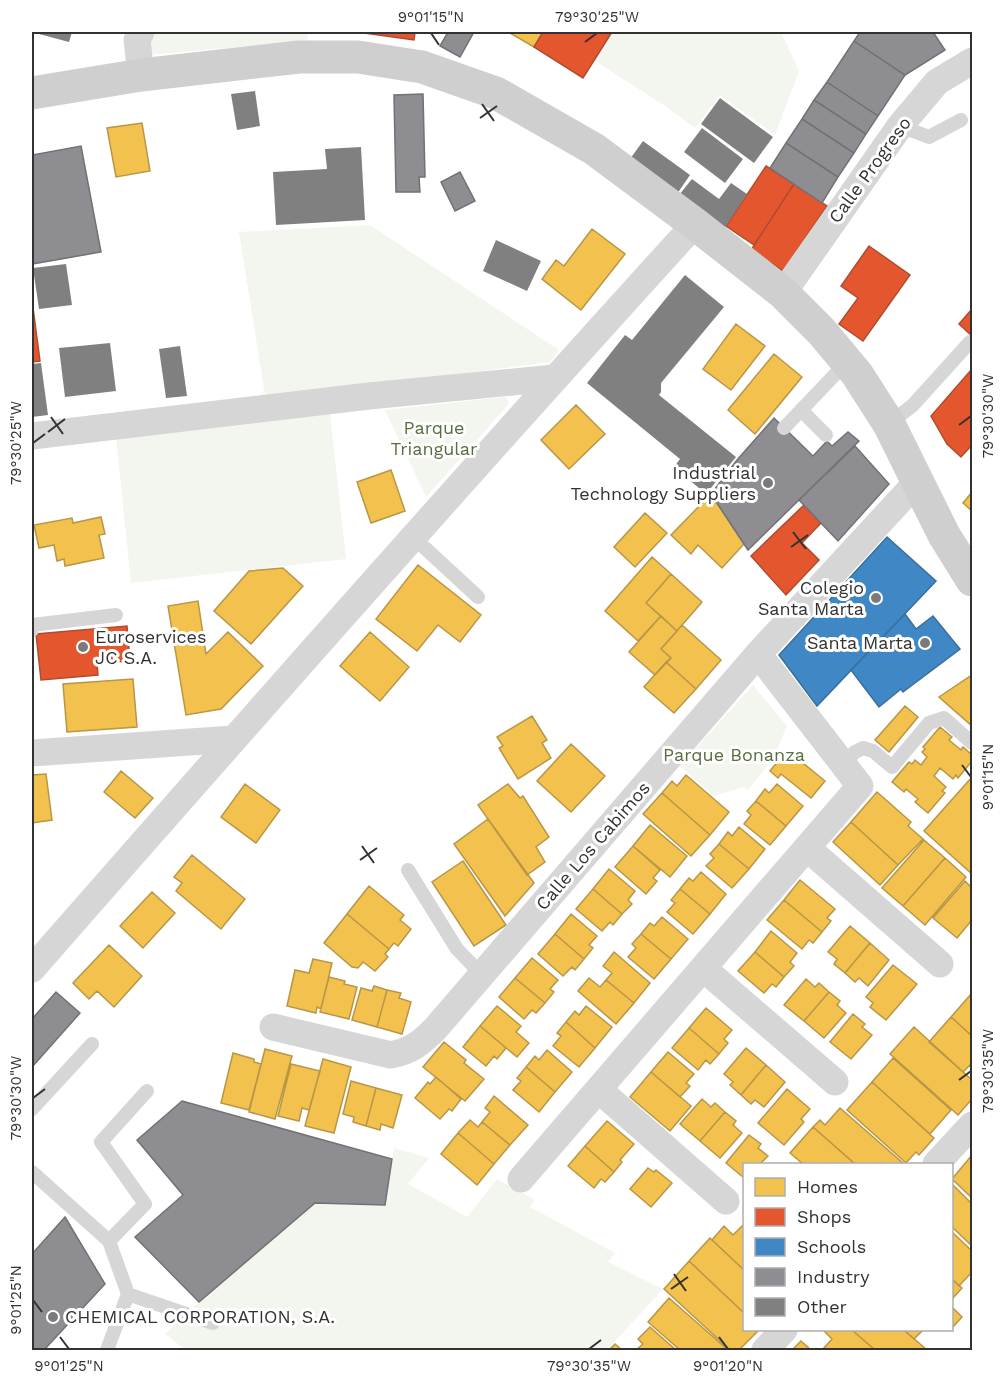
<svg xmlns="http://www.w3.org/2000/svg" width="1004" height="1382" font-family="'Work Sans',sans-serif">
  <style>
    .green { fill: #f2f6ee }
    .homes { fill: #f2c14e; stroke: #b89646; stroke-width: 1.5 }
    .shops { fill: #e4572e; stroke: #af4c2f; stroke-width: 1.5 }
    .schools { fill: #3f88c5; stroke: #3b6e99; stroke-width: 1.5 }
    .industry { fill: #8d8d92; stroke: #727275; stroke-width: 1.5 }
    .building { fill: #808080 }
    .lines { fill: none; stroke-linecap: round; stroke-linejoin: round }
    .service { stroke: #d6d6d6; stroke-width: 14 }
    .minor { stroke: #d6d6d6; stroke-width: 27 }
    .secondary { stroke: #cfcfcf; stroke-width: 33 }
    .ticks { fill: none; stroke: #323232; stroke-width: 2 }
    .poi-dot { fill: #7a7a7a; stroke: #fff; stroke-width: 2 }
    .labels { text-anchor: middle; stroke-width: 6; stroke-linejoin: round; paint-order: stroke }
    .street-label { font-size: 18px; fill: #323232; stroke: #fff }
    .park-label { font-size: 18px; fill: #576e3e; stroke: #fff }
    .poi-label { font-size: 18px; fill: #323232; stroke: #fff; text-anchor: end }
    .neatline { fill: none; stroke: #323232; stroke-width: 2 }
    .ticks-label { font-size: 15px; text-anchor: middle; fill: #323232 }
  </style>
  <rect width="100%" height="100%" fill="#fff"/>
  <!-- green -->
  <path class="green" d="M148,32H194L197,33L308,32L307,41L147,55Z
    M612,32H781L799,71L775,135L720,95L695,128L665,106L594,60Z
    M370,225L559,350L550,362L428,378L265,395L239,232Z
    M505,397L509,401L507,406L426,497L385,410Z
    M330,412L346,559L131,583L116,436Z
    M753,685L787,726L773,759L748,790L744,787L714,796L680,766Z
    M394,1148L429,1158L408,1184L467,1217L497,1179L535,1200L530,1207L615,1253L608,1262L663,1289L607,1350H186L165,1334L199,1302L315,1203L385,1205Z"/>
  <!-- homes -->
  <path class="homes" d="M508,32H543L534,47Z
    M142,123L150,171L116,177L107,128Z
    M592,229L625,254L581,310L542,279L556,260L564,266Z
    M736,324L765,346L731,390L703,369Z
    M774,354L802,377L755,434L728,410Z
    M576,405L605,434L569,469L541,440Z
    M391,470L405,511L371,523L357,482Z
    M972,492V511L963,503Z
    M711,494L744,544L722,568L698,545L691,554L671,535Z
    M645,513L667,533L635,567L614,547Z
    M101,517L105,534L99,535L104,558L65,566L64,559L57,561L54,545L39,548L34,525L72,518L73,523Z
    M652,557L671,574L646,603L661,616L638,641L605,611Z
    M418,565L481,615L460,642L438,625L417,651L376,619Z
    M283,568L303,586L251,644L214,611L249,571Z
    M671,574L702,602L677,631L646,603Z
    M198,601L206,654L228,632L263,666L221,709L186,715L168,606Z
    M661,616L677,631L661,649L671,658L655,675L629,652Z
    M682,625L721,660L696,689L666,662L671,658L661,649Z
    M370,632L409,667L380,701L340,666Z
    M666,662L696,689L674,713L644,687Z
    M972,675V726L939,697Z
    M133,679L137,727L67,732L63,684Z
    M905,706L918,717L889,752L875,740Z
    M532,716L547,740L542,743L551,758L518,779L499,748L503,746L497,737Z
    M940,727L952,737L949,740L961,750L963,747L972,755V761L958,778L956,775L953,779L940,768L934,776L946,787L942,791L945,793L928,813L915,802L918,799L906,789L904,792L892,782L909,762L912,764L915,760L921,765L927,757L922,752L925,749L923,747Z
    M571,744L605,776L571,812L537,781Z
    M787,750L825,781L811,798L781,774L778,778L770,771Z
    M121,771L153,798L135,818L104,792Z
    M46,774L52,820L32,823V775Z
    M686,775L729,812L710,835L662,793L672,781L677,786Z
    M972,777V874L924,831Z
    M245,784L280,810L256,843L221,817Z
    M508,784L520,798L523,796L549,837L536,847L545,862L527,875L478,805Z
    M777,784L803,806L786,826L756,801L765,789L769,793Z
    M877,792L911,822L908,826L923,839L898,865L851,822Z
    M662,793L710,835L691,856L643,814Z
    M756,801L786,826L770,845L744,824L751,815L747,811Z
    M488,819L534,883L505,916L454,844Z
    M851,822L898,865L880,885L833,842Z
    M650,825L687,856L670,877L633,846Z
    M739,827L765,849L749,869L719,844L728,832L732,836Z
    M924,840L945,858L903,906L882,888Z
    M719,844L749,869L732,888L706,866L714,858L710,854Z
    M633,846L660,870L653,878L657,881L646,894L615,867Z
    M192,855L245,899L221,929L176,891L182,883L174,877Z
    M945,858L966,877L925,925L903,906Z
    M463,861L506,925L474,946L432,882Z
    M609,869L635,891L628,900L632,904L622,914L593,889Z
    M701,872L726,894L710,914L680,889L689,878L693,881Z
    M800,880L835,909L827,918L831,921L822,932L784,900Z
    M965,881L972,888V920L957,938L933,918Z
    M369,886L404,915L400,920L411,929L398,946L394,943L389,949L347,914Z
    M593,889L622,914L613,925L610,922L602,931L576,909Z
    M680,889L710,914L693,934L667,912L675,903L671,900Z
    M152,892L175,913L143,948L120,926Z
    M784,900L822,932L813,943L809,940L802,949L767,920Z
    M347,914L389,949L385,954L388,957L375,971L363,962L358,968L352,967L324,943Z
    M571,914L597,936L589,945L593,948L584,959L555,934Z
    M662,917L688,939L671,959L641,934L650,923L654,926Z
    M850,926L870,943L845,973L834,964L837,959L828,952Z
    M771,931L797,953L790,962L794,966L784,977L755,952Z
    M555,934L584,959L575,970L572,967L563,976L538,954Z
    M641,934L671,959L654,979L628,957L636,948L632,944Z
    M870,943L889,960L868,986L859,978L855,982L845,973Z
    M109,945L142,976L114,1007L97,991L89,999L73,983Z
    M614,952L650,983L634,1003L606,980L612,973L603,966Z
    M755,952L784,977L776,987L772,984L764,993L738,971Z
    M532,958L558,980L550,989L554,992L545,1003L515,978Z
    M313,959L332,963L321,1009L317,1007L316,1013L287,1006L295,970L309,973Z
    M893,965L917,984L886,1020L870,1007L873,1003L866,997Z
    M329,977L345,981L344,984L357,987L349,1019L320,1012Z
    M515,978L545,1003L536,1013L532,1010L524,1019L499,997Z
    M589,978L600,987L606,980L634,1003L616,1024L578,991Z
    M806,979L815,987L819,983L829,992L804,1021L784,1005Z
    M374,986L387,990L377,1027L352,1020L361,988L372,991Z
    M387,990L401,993L399,998L411,1002L402,1034L377,1027Z
    M829,992L840,1001L837,1005L846,1013L824,1038L804,1021Z
    M972,993V1036L951,1017Z
    M497,1006L521,1026L516,1032L529,1043L517,1057L480,1026Z
    M586,1006L612,1027L595,1048L566,1022L575,1011L579,1015Z
    M706,1008L732,1030L724,1039L728,1043L719,1054L689,1028Z
    M853,1014L865,1024L862,1027L872,1035L851,1059L830,1042Z
    M951,1017L972,1036V1068L970,1065L963,1072L929,1042Z
    M566,1022L595,1048L579,1067L553,1046L561,1036L557,1033Z
    M480,1026L506,1048L497,1059L494,1056L486,1066L463,1047Z
    M914,1027L972,1080V1099L958,1115L890,1054Z
    M689,1028L719,1054L710,1064L706,1060L698,1070L672,1048Z
    M444,1042L466,1060L464,1063L484,1079L465,1101L423,1067Z
    M746,1048L766,1065L741,1095L730,1085L733,1082L724,1074Z
    M265,1049L292,1056L275,1119L249,1112Z
    M547,1050L572,1072L555,1092L526,1067L535,1056L539,1060Z
    M668,1052L694,1074L686,1083L690,1086L680,1097L651,1072Z
    M233,1053L254,1059V1062L261,1064L249,1110L221,1103Z
    M893,1058L951,1110L930,1134L872,1082Z
    M323,1059L351,1067L334,1133L305,1126Z
    M291,1064L320,1071L309,1110L302,1108L299,1121L278,1116Z
    M766,1065L785,1082L764,1107L755,1100L751,1104L741,1095Z
    M526,1067L555,1092L539,1112L513,1090L521,1081L517,1078Z
    M651,1072L691,1106L670,1131L630,1097Z
    M436,1077L461,1099L452,1111L449,1109L440,1119L415,1098L428,1082L430,1084Z
    M351,1081L376,1088L366,1126L353,1122L354,1117L343,1114Z
    M872,1082L934,1138L919,1155L916,1152L906,1163L847,1110Z
    M376,1088L402,1095L393,1128L381,1124L380,1130L366,1126Z
    M787,1089L810,1109L801,1119L804,1122L784,1145L758,1123Z
    M494,1096L528,1125L510,1145L482,1122L490,1112L485,1108Z
    M702,1099L711,1107L715,1103L725,1112L700,1141L680,1124Z
    M840,1108L904,1164H855L813,1127L820,1120L825,1125Z
    M725,1112L736,1121L733,1125L742,1133L720,1158L700,1141Z
    M470,1120L478,1127L482,1122L510,1145L494,1164L458,1133Z
    M607,1121L634,1144L620,1160L622,1162L614,1172L585,1146Z
    M813,1127L855,1164H803L790,1153Z
    M458,1133L494,1164L477,1185L441,1154Z
    M749,1135L761,1144L758,1148L768,1156L760,1164H744V1178L726,1163Z
    M585,1146L614,1172L605,1182L601,1179L594,1188L568,1166Z
    M972,1155V1198L952,1179Z
    M648,1168L654,1172L656,1170L672,1183L651,1207L630,1189Z
    M952,1184L972,1204V1246L952,1227Z
    M743,1225L744,1226V1270L712,1240L724,1226L733,1235Z
    M952,1232L972,1251V1272L959,1286L952,1279Z
    M710,1238L744,1270V1313L689,1261Z
    M689,1261L744,1313V1330H759L739,1350H730L664,1289Z
    M952,1279L962,1288L952,1299Z
    M669,1298L728,1350H680L648,1322Z
    M952,1307L962,1317L952,1328Z
    M650,1327L676,1350H636L643,1344L638,1339Z
    M823,1330H852L875,1350H824L823,1349L832,1339Z
    M852,1330H904L927,1350H875Z
    M904,1330H923L914,1339Z
    M801,1341L811,1350H792Z
    M615,1344L622,1350H609Z"/>
  <!-- shops -->
  <path class="shops" d="M357,32H415L414,40Z
    M543,32H612L583,78L534,47Z
    M766,166L794,184L754,245L726,226Z
    M794,184L827,206L783,271L751,250Z
    M869,246L910,275L863,341L839,324L858,298L841,286Z
    M32,300L40,361L32,362Z
    M972,309V336L959,324Z
    M972,369V445L961,457L947,444L931,416Z
    M804,505L821,523L802,543L819,560L786,595L751,556Z
    M127,626L130,661L97,663L98,675L41,680L36,634Z"/>
  <!-- schools -->
  <path class="schools" d="M887,537L936,581L817,706L779,655Z
    M905,614L916,629L933,616L960,649L903,692L901,689L879,707L851,670Z"/>
  <!-- industry -->
  <path class="industry" d="M448,32H474L460,57L440,46Z
    M860,32H933L945,50L905,75L854,41Z
    M854,41L905,75L878,116L827,82Z
    M827,82L878,116L866,134L814,100Z
    M423,94L425,177H419L420,192H396L394,95Z
    M814,100L866,134L854,153L802,119Z
    M802,119L854,153L838,177L786,143Z
    M786,143L838,177L822,203L770,168Z
    M81,146L101,252L32,264V155Z
    M460,172L475,201L455,211L441,182Z
    M774,418L813,456L827,441L832,446L848,432L859,441L748,550L711,494L737,460Z
    M855,446L889,484L838,541L799,500Z
    M56,992L80,1013L32,1067V1019Z
    M182,1101L392,1159L385,1205L315,1203L199,1302L135,1237L183,1195L137,1140Z
    M65,1217L105,1284L44,1350H32V1254Z"/>
  <!-- building -->
  <path class="building" d="M39,32H72L69,42L39,34Z
    M255,91L260,126L237,130L231,94Z
    M720,98L773,137L754,163L701,124Z
    M702,128L743,159L725,183L684,152Z
    M643,141L690,175L677,194L630,159Z
    M361,147L365,220L276,225L273,172L327,169L325,149Z
    M692,179L719,199L731,183L747,194L724,229L679,195Z
    M496,240L541,261L527,291L483,271Z
    M66,264L72,305L39,309L33,268Z
    M685,275L724,307L661,383V392L659,395L736,457L706,494L674,467L680,459L587,383L625,335L632,340Z
    M110,343L116,391L65,397L59,348Z
    M180,346L187,396L166,398L159,349Z
    M41,363L48,415L32,417V364Z"/>
  <g class="lines">
    <!-- service -->
    <path class="service" d="M900,126L929,137L961,120
      M801,410L826,435
      M889,424L913,405L970,342
      M784,428L847,362
      M413,537L478,597
      M32,630V625L116,615
      M843,764L855,752L863,748L873,751L892,767L929,723L944,718L972,743
      M408,870L457,949L482,975
      M32,1109L92,1044
      M32,1172L109,1241L128,1294L107,1350
      M109,1241L145,1204L101,1142L147,1091
      M128,1294L213,1323"/>
    <!-- minor -->
    <path class="minor" d="M141,75L137,40L141,32
      M783,293L900,126L937,82L972,61
      M32,436L369,396L554,378
      M32,753L233,739
      M807,848L940,964
      M32,969C251,719 471,470 695,224
      M704,969L835,1082
      M273,1027L391,1055C411,1051 421,1043 435,1029L758,654L917,482
      M599,1090L726,1201
      M936,1164L972,1125
      M521,1179L860,786L758,654
      M765,1350L784,1330"/>
    <!-- secondary -->
    <path class="secondary" d="M32,93L141,75L299,57H358L422,67L496,93L594,149L695,224L783,293L822,332L857,374L889,424L944,535L972,580"/>
  </g>
  <!-- ticks -->
  <path class="ticks" d="M431,33L439,45M585,42L597,33M482,104L494,121M480,118L497,106M51,417L63,434M959,425L971,416M48,432L65,419M33,443L45,434M793,532L806,549M791,547L808,535M962,765L971,777M362,846L374,863M360,860L377,848M959,1080L971,1071M33,1098L45,1089M674,1274L686,1291M671,1289L688,1277M33,1300L42,1312M60,1337L69,1349M719,1337L728,1349M589,1349L601,1340"/>
  <!-- markers -->
  <g class="poi-dot">
    <circle cx="768" cy="483" r="6"/>
    <circle cx="876" cy="598" r="6"/>
    <circle cx="925" cy="643" r="6"/>
    <circle cx="83" cy="647" r="6"/>
    <circle cx="53" cy="1317" r="6"/>
  </g>
  <g class="labels">
    <!-- street labels -->
    <g class="street-label">
      <text transform="translate(870 170) rotate(-54)" y="6">Calle Progreso</text>
      <text transform="translate(593 846) rotate(-49)" y="6">Calle Los Cabimos</text>
    </g>
    <!-- park labels -->
    <g class="park-label">
      <text x="434" y="434">Parque<tspan x="434" dy="21">Triangular</tspan></text>
      <text x="734" y="761">Parque Bonanza</text>
    </g>
    <!-- poi labels -->
    <g class="poi-label">
      <text x="756" y="479">Industrial<tspan x="756" dy="21">Technology Suppliers</tspan></text>
      <text x="864" y="594">Colegio<tspan x="864" dy="21">Santa Marta</tspan></text>
      <text x="95" y="643" text-anchor="start">Euroservices<tspan x="95" dy="21">JC S.A.</tspan></text>
      <text x="913" y="649">Santa Marta</text>
      <text x="65" y="1323" text-anchor="start">CHEMICAL CORPORATION, S.A.</text>
    </g>
  </g>
  <!-- border -->
  <rect width="1004" height="1382" fill="none" stroke="#ffffff" stroke-width="66"/>
  <!-- legend -->
  <rect x="743" y="1163" width="210" height="168" fill="#ffffff" stroke="#adadad" stroke-width="1.5"/>
  <rect x="755" y="1178" width="30" height="18" fill="#f2c14e" stroke="#adadad" stroke-width="1.5"/>
  <text x="797" y="1193" font-size="18" fill="#323232">Homes</text>
  <rect x="755" y="1208" width="30" height="18" fill="#e4572e" stroke="#adadad" stroke-width="1.5"/>
  <text x="797" y="1223" font-size="18" fill="#323232">Shops</text>
  <rect x="755" y="1238" width="30" height="18" fill="#3f88c5" stroke="#adadad" stroke-width="1.5"/>
  <text x="797" y="1253" font-size="18" fill="#323232">Schools</text>
  <rect x="755" y="1268" width="30" height="18" fill="#8d8d92" stroke="#adadad" stroke-width="1.5"/>
  <text x="797" y="1283" font-size="18" fill="#323232">Industry</text>
  <rect x="755" y="1298" width="30" height="18" fill="#808080" stroke="#adadad" stroke-width="1.5"/>
  <text x="797" y="1313" font-size="18" fill="#323232">Other</text>
  <rect x="33" y="33" width="938" height="1316" class="neatline"/>
  <g class="ticks-label">
    <text x="431" y="22">9°01'15"N</text>
    <text x="597" y="22">79°30'25"W</text>
    <text transform="translate(988 416) rotate(-90)" y="5">79°30'30"W</text>
    <text transform="translate(16 443) rotate(-90)" y="5">79°30'25"W</text>
    <text transform="translate(988 777) rotate(-90)" y="5">9°01'15"N</text>
    <text transform="translate(988 1071) rotate(-90)" y="5">79°30'35"W</text>
    <text transform="translate(16 1098) rotate(-90)" y="5">79°30'30"W</text>
    <text transform="translate(16 1300) rotate(-90)" y="5">9°01'25"N</text>
    <text x="69" y="1371">9°01'25"N</text>
    <text x="589" y="1371">79°30'35"W</text>
    <text x="728" y="1371">9°01'20"N</text>
  </g>
</svg>
